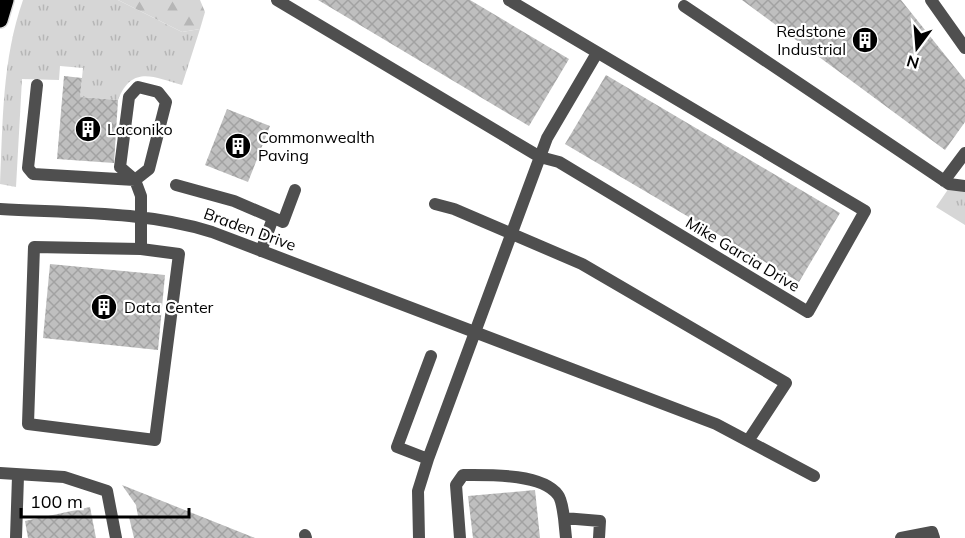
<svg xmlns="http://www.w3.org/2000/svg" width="965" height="538" font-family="Mulish,sans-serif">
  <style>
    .grass { fill: url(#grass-tufts) }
    .forest { fill: url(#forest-firs) }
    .building { fill: url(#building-cross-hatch) }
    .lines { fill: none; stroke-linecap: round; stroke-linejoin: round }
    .major-casing { stroke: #dbdbdb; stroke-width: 18 }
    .minor { stroke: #4f4f4f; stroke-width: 12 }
    .major { stroke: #000; stroke-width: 15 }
    .labels { text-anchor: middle; stroke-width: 4.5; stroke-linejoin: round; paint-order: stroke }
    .poi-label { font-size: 16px; fill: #000; stroke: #fff; text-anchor: start }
    .street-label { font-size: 16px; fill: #000; stroke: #fff }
  </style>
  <defs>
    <pattern id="grass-tufts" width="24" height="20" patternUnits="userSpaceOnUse" patternTransform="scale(1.5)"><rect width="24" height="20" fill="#d6d6d6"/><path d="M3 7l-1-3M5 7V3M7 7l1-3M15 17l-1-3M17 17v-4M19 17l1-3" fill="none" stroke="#b6b6b6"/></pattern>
    <pattern id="forest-firs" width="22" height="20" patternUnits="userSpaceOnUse" patternTransform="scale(1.5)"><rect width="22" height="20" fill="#d6d6d6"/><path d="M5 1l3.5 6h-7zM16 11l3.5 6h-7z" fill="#b6b6b6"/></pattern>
    <pattern id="building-cross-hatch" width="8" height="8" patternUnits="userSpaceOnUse" patternTransform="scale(1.5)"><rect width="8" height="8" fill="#bfbfbf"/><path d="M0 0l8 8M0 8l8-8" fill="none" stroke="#a2a2a2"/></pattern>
  </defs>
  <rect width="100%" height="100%" fill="#fff"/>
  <!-- grass -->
  <path class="grass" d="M23,0H118L182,32L200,29L182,85C153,77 132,65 118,100L80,97L83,68L60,66L59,80L22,79L16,187L0,184C3,121 2,60 23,0Z
    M949,188L965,192V225L936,207Z"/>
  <!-- forest -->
  <path class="forest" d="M118,0H200L205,12L200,29L182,32Z"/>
  <!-- building -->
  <path class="building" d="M318,0H470L569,59L529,126Z
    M742,0H901L965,80V122L945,150Z
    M606,75L840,213L799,282L565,144Z
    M64,76L82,78L80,97L118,100L114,163L57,159Z
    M227,109L270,126L248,182L205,165Z
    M50,264L165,275L158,350L43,338Z
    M122,485L255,538H134L129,517L138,516L136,505Z
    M535,490L540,538H473L468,496Z
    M90,507L96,538H28L25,521Z"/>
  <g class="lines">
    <!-- major casing -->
    <g class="major-casing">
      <path id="major" d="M0,20L6,0"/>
    </g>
    <!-- minor -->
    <path class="minor" d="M277,0L540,157L559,162L808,312L865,211L509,0
      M931,0L965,48
      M684,6L949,184L965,186
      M37,85L28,168L33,174L135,180L120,167L129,97L138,87L158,92L166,102L149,169L135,180L141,196V249L34,247L28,424L155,440L179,254L141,249
      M944,181L965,153
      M176,185L234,201L283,222L295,190
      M435,204L454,209L582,264L786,383L748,441
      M0,209C70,213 145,211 212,232L716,424L814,476
      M261,251L273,218
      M428,459L397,447L431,356
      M0,473L64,477L107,491L116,538
      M305,535L306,538
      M16,538L18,476
      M419,538L418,491L428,459L547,138L597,53
      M460,538L456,485L463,475C487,475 542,473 558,495C562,500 563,512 564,518
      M566,538L564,518L600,521L599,538
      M901,538L932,532L934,538"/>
    <!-- major -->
    <use href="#major" class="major"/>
  </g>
  <!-- icons -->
  <defs>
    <g id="building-disc" transform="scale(1.35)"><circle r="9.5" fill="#000" stroke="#fff"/><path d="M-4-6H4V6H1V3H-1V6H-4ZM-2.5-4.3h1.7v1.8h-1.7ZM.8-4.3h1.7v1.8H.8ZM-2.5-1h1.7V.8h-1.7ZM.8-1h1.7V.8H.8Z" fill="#fff"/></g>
  </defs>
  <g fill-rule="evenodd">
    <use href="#building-disc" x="865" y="40"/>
    <use href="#building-disc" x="88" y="129"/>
    <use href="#building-disc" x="238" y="146"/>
    <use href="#building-disc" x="104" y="307"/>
  </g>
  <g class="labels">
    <!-- poi labels -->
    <g class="poi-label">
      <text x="846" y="37" text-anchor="end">Redstone<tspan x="846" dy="18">Industrial</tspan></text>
      <text x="107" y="135">Laconiko</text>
      <text x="258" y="143">Commonwealth<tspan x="258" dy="18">Paving</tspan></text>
      <text x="124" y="313">Data Center</text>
    </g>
    <!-- street labels -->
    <g class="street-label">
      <text transform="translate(250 229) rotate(20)" y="6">Braden Drive</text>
      <text transform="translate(743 254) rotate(31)" y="6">Mike Garcia Drive</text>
    </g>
  </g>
  <!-- north arrow -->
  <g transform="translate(917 48) rotate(196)" stroke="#ffffff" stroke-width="4.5" paint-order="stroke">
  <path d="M0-4.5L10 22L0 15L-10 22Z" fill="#000000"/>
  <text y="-9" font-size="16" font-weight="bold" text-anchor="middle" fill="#000000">N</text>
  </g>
  <!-- scale -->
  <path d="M21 508v9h168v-9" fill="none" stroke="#000000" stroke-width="3"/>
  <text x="30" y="508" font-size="18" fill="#000000" stroke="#ffffff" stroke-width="4.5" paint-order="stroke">100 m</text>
</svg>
